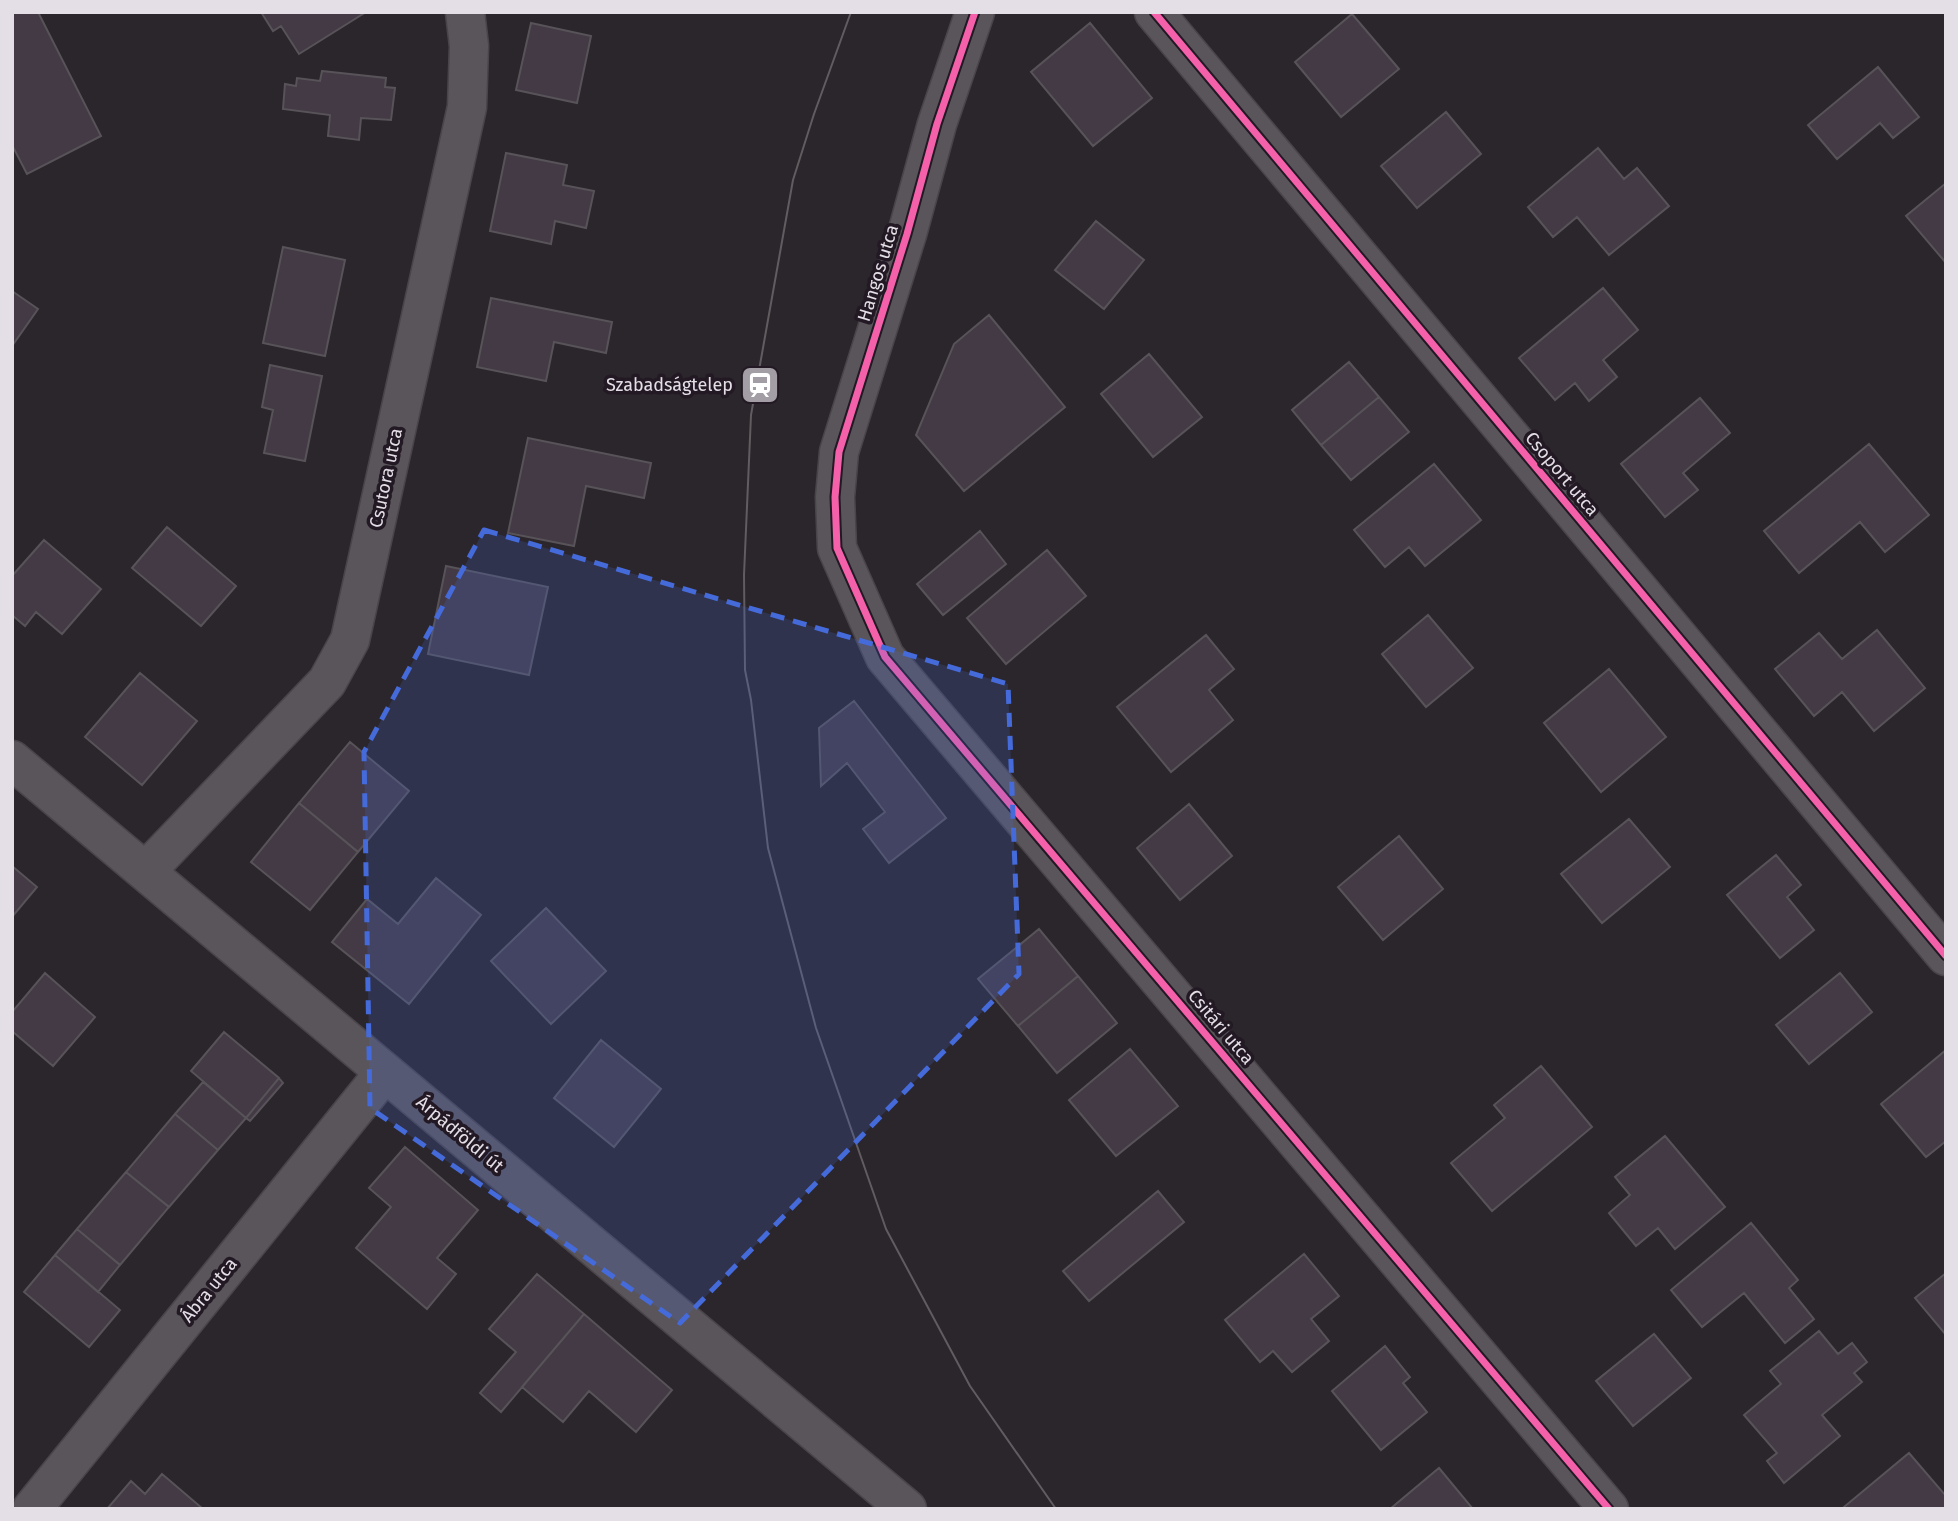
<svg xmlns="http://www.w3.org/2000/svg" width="1958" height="1521" font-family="'Fira Sans',sans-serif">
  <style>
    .building { fill: #433a45; stroke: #575358; stroke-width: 2 }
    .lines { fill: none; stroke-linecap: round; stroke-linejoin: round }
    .minor-casing { stroke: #49444a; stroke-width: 41 }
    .minor { stroke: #59555a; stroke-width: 38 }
    .tram { stroke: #605c60; stroke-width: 2 }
    .cycleway-casing { stroke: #221924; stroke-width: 11 }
    .cycleway { stroke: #f560ab; stroke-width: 7 }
    .marked { fill: #456bdb; fill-opacity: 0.2; stroke: #456bdb; stroke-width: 5; stroke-dasharray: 14 9; stroke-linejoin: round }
    .labels { text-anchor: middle; stroke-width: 7; stroke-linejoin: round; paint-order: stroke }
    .street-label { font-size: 18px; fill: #e4dee6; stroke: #221924 }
    .poi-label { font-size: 18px; fill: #e4dee6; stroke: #221924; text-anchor: end }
  </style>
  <rect width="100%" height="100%" fill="#2b262b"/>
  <!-- building -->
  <path class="building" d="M12,12H38L101,136L27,174L12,145Z
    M261,12H366L299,54L281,26L273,31Z
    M1352,14L1399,69L1341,117L1295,62Z
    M531,23L591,36L577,103L516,90Z
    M1090,23L1152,98L1093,146L1031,72Z
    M1878,67L1919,117L1893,138L1880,123L1837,159L1808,125Z
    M322,71L386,78L385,87L395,88L391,120L361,118L359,140L328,136L330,115L283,109L285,84L296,86L297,78L320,81Z
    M1446,112L1481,154L1417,208L1381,166Z
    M1598,148L1624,179L1637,168L1669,206L1609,255L1577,217L1553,237L1528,207Z
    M506,153L567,165L563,185L594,191L586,228L555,221L551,244L490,231Z
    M1946,183V263L1906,216Z
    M1096,221L1144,260L1104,309L1055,270Z
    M283,247L345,260L325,356L263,343Z
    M1603,288L1638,330L1603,360L1617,377L1589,401L1575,383L1555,400L1519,358Z
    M12,291L38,309L12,346Z
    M491,298L612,322L606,353L554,342L546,381L477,367Z
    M989,315L1065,407L964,491L916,435L954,344Z
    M1149,354L1202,417L1153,457L1101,394Z
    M1349,362L1379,397L1321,445L1292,410Z
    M270,365L322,376L305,461L264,453L273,410L262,407Z
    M1379,397L1409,432L1351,480L1321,445Z
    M1700,398L1730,433L1683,473L1698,490L1665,517L1621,464Z
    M528,438L651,463L644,498L586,486L574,546L508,533Z
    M1869,444L1929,515L1885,552L1860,522L1799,573L1764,531Z
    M1434,464L1481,520L1425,566L1409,547L1385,567L1354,530Z
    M167,527L236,586L201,626L132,568Z
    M980,531L1006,564L943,615L917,584Z
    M44,540L101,589L62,634L36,612L25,626L12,615V576Z
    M1047,550L1086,596L1006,664L967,618Z
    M446,566L548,587L529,675L428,654Z
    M1428,615L1473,668L1426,707L1382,654Z
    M1877,630L1925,688L1874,731L1842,692L1814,716L1775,669L1819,633L1842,659Z
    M1206,635L1234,669L1209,690L1233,720L1171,772L1117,707Z
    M1609,669L1666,737L1601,792L1544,723Z
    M140,673L197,721L142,785L85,737Z
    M854,701L946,818L889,863L863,829L885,812L847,763L821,786L819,728Z
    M350,742L409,791L358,852L299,803Z
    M299,803L358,852L310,910L251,862Z
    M1189,804L1232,856L1180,900L1137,848Z
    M1629,819L1670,867L1602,923L1561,874Z
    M1399,836L1443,889L1383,940L1338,887Z
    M1776,855L1801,885L1787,897L1814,930L1780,958L1727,895Z
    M12,866L37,887L12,917Z
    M436,878L481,915L409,1004L332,942L367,899L398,924Z
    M546,908L606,971L551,1024L491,961Z
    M1039,929L1078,976L1018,1026L978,979Z
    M45,973L95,1017L53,1066L12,1031V1012Z
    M1840,973L1872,1012L1809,1064L1776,1025Z
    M1078,976L1117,1023L1057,1073L1018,1026Z
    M224,1032L279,1078L246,1118L191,1071Z
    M601,1040L661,1089L614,1147L554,1098Z
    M1130,1049L1178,1106L1116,1156L1069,1100Z
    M1946,1050V1141L1926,1157L1881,1104Z
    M1541,1066L1592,1127L1492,1211L1451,1163L1505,1118L1494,1105Z
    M279,1078L283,1083L250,1121L246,1118Z
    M203,1082L246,1118L218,1150L175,1114Z
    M175,1114L218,1150L169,1207L126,1172Z
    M1665,1136L1725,1207L1675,1249L1658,1228L1636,1246L1609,1213L1630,1195L1615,1177Z
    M405,1147L478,1210L437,1258L456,1274L427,1309L356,1248L391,1207L369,1188Z
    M126,1172L169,1207L120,1265L77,1229Z
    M1158,1191L1184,1222L1089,1301L1063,1271Z
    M1751,1223L1798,1280L1789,1288L1814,1319L1785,1343L1744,1293L1702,1327L1671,1290Z
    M77,1229L120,1265L98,1292L55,1255Z
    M1304,1254L1339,1296L1311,1319L1329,1341L1292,1372L1273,1351L1260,1362L1225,1320Z
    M55,1255L120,1310L89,1347L24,1292Z
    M1946,1273V1335L1915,1298Z
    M537,1274L584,1314L501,1412L480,1393L516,1352L489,1329Z
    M584,1314L672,1390L636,1432L589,1391L563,1422L522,1387Z
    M1819,1331L1838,1354L1852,1343L1867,1362L1854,1373L1862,1382L1822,1415L1840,1436L1784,1483L1767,1461L1777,1453L1744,1415L1781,1384L1770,1371Z
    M1654,1334L1691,1378L1633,1426L1596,1381Z
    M1385,1346L1410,1377L1403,1383L1427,1412L1381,1450L1332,1391Z
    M1909,1453L1946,1496V1509H1845L1844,1507Z
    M1439,1468L1473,1509H1390Z
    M162,1474L203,1509H107L131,1481L145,1494Z"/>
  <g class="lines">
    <!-- minor casing -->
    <g class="minor-casing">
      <path id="minor" d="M975,12L937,124L907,234L839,452L835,497L837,548L885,657L1609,1509
        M1154,12L1946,956
        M12,760L907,1509
        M146,871L327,682L350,640L467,107L469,46L465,12
        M32,1509L385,1072"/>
    </g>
    <!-- minor -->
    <use href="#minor" class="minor"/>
    <!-- tram -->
    <path class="tram" d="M851,12L814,114L793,180L751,415L744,575L745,670L751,700L768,848L816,1028L886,1229L970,1386L1056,1509"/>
    <!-- cycleway casing -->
    <g class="cycleway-casing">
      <path id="cycleway" d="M975,12L937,124L907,234L839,452L835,497L837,548L885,657L1609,1509
        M1154,12L1946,956"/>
    </g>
    <!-- cycleway -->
    <use href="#cycleway" class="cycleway"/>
  </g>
  <!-- marked area -->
  <path class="marked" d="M484,530L1008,684L1019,974L680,1323L370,1108L364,752Z"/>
  <!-- icons -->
  <defs>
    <g id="station-square" transform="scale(2.0125)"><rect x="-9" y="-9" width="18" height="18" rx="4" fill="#a39ea5" stroke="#221924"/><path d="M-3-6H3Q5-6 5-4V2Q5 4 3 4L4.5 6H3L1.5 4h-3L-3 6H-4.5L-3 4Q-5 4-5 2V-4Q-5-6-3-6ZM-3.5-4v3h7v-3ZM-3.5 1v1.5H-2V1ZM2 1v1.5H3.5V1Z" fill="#fff"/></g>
  </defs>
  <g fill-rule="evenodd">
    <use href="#station-square" x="760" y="385"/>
  </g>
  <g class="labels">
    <!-- street labels -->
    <g class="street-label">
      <text transform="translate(878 273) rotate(-73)" y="6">Hangos utca</text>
      <text transform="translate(1562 474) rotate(50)" y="6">Csoport utca</text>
      <text transform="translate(386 478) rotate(-78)" y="6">Csutora utca</text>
      <text transform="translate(1221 1027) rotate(50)" y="6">Csitári utca</text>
      <text transform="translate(460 1134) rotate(40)" y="6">Árpádföldi út</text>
      <text transform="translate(209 1290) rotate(-51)" y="6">Ábra utca</text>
    </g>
    <!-- poi labels -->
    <g class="poi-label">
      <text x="733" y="391">Szabadságtelep</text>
    </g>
  </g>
  <!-- border -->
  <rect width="1958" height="1521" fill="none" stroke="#e4dee6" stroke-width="28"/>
</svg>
